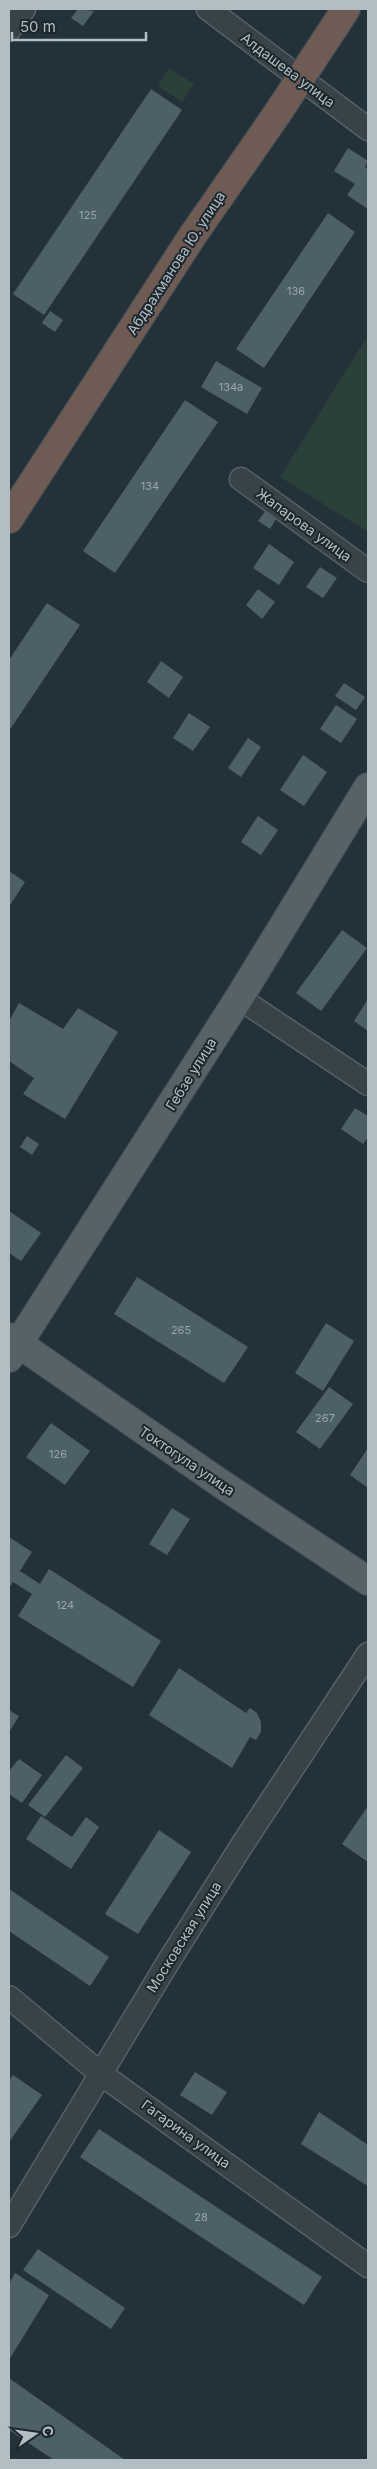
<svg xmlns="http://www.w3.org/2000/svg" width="377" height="2469" font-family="Inter,sans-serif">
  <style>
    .green { fill: #2b4039 }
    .building { fill: #4e6067 }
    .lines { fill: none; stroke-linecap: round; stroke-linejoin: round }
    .minor-casing { stroke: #546166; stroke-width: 25 }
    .major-casing { stroke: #434f55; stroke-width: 30 }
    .highway-casing { stroke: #414e53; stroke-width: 30 }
    .minor { stroke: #374348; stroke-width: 22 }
    .major { stroke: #556368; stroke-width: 28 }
    .highway { stroke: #6e5c54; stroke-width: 28 }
    .labels { text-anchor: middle; stroke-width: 4; stroke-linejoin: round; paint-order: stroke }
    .number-label { font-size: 11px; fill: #98a7ae }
    .street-label { font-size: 14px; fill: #b1bfc5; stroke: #1c282d }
  </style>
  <rect width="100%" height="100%" fill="#233238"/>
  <!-- green -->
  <path class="green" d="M169,68L194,84L182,102L158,86Z
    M368,335V532L280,477Z"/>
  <!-- building -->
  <path class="building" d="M78,9L94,11L83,26L71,18Z
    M151,89L182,110L44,315L13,294Z
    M348,148L368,161L365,167L368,170V209L347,195L355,184L334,171Z
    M328,213L355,232L264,368L236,349Z
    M50,311L63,320L55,332L42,323Z
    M216,361L262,388L247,414L201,387Z
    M185,400L218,422L115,573L83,551Z
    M266,510L277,517L270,529L258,521Z
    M269,544L294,562L279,585L253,568Z
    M320,567L337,578L323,598L306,587Z
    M258,589L275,602L262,619L246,605Z
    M47,603L80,625L9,731V660Z
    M161,661L183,677L169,698L147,682Z
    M344,683L365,697L356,710L335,696Z
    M336,705L357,719L341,743L320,729Z
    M189,713L210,727L193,751L173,738Z
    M248,738L261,747L241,777L228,768Z
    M303,755L327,772L304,806L280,790Z
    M258,816L278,830L261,855L241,842Z
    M9,871L25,882L9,907Z
    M342,930L367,948L321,1011L296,993Z
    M368,999V1031L354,1021Z
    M19,1003L63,1029L78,1008L118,1032L65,1119L23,1094L34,1078L9,1061V1021Z
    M355,1108L368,1116V1137L363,1144L341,1129Z
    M27,1136L39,1144L32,1155L20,1147Z
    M9,1211L41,1233L21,1261L9,1253Z
    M137,1277L248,1347L224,1383L114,1314Z
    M326,1323L354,1341L323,1391L295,1373Z
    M329,1387L353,1404L320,1449L296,1432Z
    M51,1423L90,1451L65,1485L26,1457Z
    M368,1448V1488L350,1475Z
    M172,1508L190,1519L167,1555L149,1544Z
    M9,1537L32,1552L20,1571L40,1584L49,1569L161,1641L133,1687L18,1616L32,1594L13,1582L9,1588Z
    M179,1668L246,1713L250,1708L257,1713L261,1722V1732L256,1740L250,1737L232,1768L149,1715Z
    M9,1710L19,1716L9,1732Z
    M66,1755L83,1768L45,1817L28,1805Z
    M19,1759L42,1775L22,1803L9,1794V1771Z
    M368,1806V1862L342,1844Z
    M41,1816L72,1837L86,1817L99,1827L71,1869L26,1839Z
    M159,1830L191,1852L138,1934L105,1914Z
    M9,1889L109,1957L90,1986L9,1931Z
    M195,2072L227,2092L212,2115L180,2095Z
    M13,2075L42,2095L9,2142V2080Z
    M319,2112L368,2145V2186L301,2144Z
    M99,2129L322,2277L304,2305L80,2157Z
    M38,2249L125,2308L111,2329L23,2270Z
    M15,2273L49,2295L9,2360V2284Z
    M9,2378L125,2460H54L9,2430Z"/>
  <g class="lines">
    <!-- minor casing -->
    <g class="minor-casing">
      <path id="minor" d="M208,9L368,129
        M9,30L24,9
        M241,479L368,571
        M239,998L368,1084
        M9,1997L101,2074L368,2266
        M9,2226L167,1964L242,1845L368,1654"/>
    </g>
    <!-- major casing -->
    <g class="major-casing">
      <path id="major" d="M9,1337L220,1483L368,1581
        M9,1358L239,998L368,787"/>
    </g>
    <!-- highway casing -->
    <g class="highway-casing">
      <path id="highway" d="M9,519L193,235L277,114L346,9"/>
    </g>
    <!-- minor -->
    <use href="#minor" class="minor"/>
    <!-- major -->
    <use href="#major" class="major"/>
    <!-- highway -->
    <use href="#highway" class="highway"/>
  </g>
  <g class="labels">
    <!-- number labels -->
    <g class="number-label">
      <text x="88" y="219">125</text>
      <text x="296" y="295">136</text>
      <text x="231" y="391">134а</text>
      <text x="150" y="490">134</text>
      <text x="181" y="1334">265</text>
      <text x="325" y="1422">267</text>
      <text x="58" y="1458">126</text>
      <text x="65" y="1609">124</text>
      <text x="201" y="2221">28</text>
    </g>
    <!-- street labels -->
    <g class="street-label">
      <text transform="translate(288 70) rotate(37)" y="5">Алдашева улица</text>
      <text transform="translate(176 263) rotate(-57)" y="5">Абдрахманова Ю. улица</text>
      <text transform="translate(304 525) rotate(36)" y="5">Жапарова улица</text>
      <text transform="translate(191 1074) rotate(-58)" y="5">Гебзе улица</text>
      <text transform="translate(187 1461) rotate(34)" y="5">Токтогула улица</text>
      <text transform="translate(184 1937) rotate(-58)" y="5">Московская улица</text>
      <text transform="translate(186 2134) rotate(36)" y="5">Гагарина улица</text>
    </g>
  </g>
  <!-- border -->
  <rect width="377" height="2469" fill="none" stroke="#b1bfc5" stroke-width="20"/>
  <!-- north arrow -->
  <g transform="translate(35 2434) rotate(77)" stroke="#1c282d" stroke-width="4" paint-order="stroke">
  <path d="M0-4L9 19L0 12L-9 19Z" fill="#b1bfc5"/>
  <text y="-8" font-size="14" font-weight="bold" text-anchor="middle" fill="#b1bfc5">С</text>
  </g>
  <!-- scale -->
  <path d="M12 32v8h134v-8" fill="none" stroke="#b1bfc5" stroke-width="2.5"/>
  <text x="20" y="32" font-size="15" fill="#b1bfc5" stroke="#1c282d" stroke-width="4" paint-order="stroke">50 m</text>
</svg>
